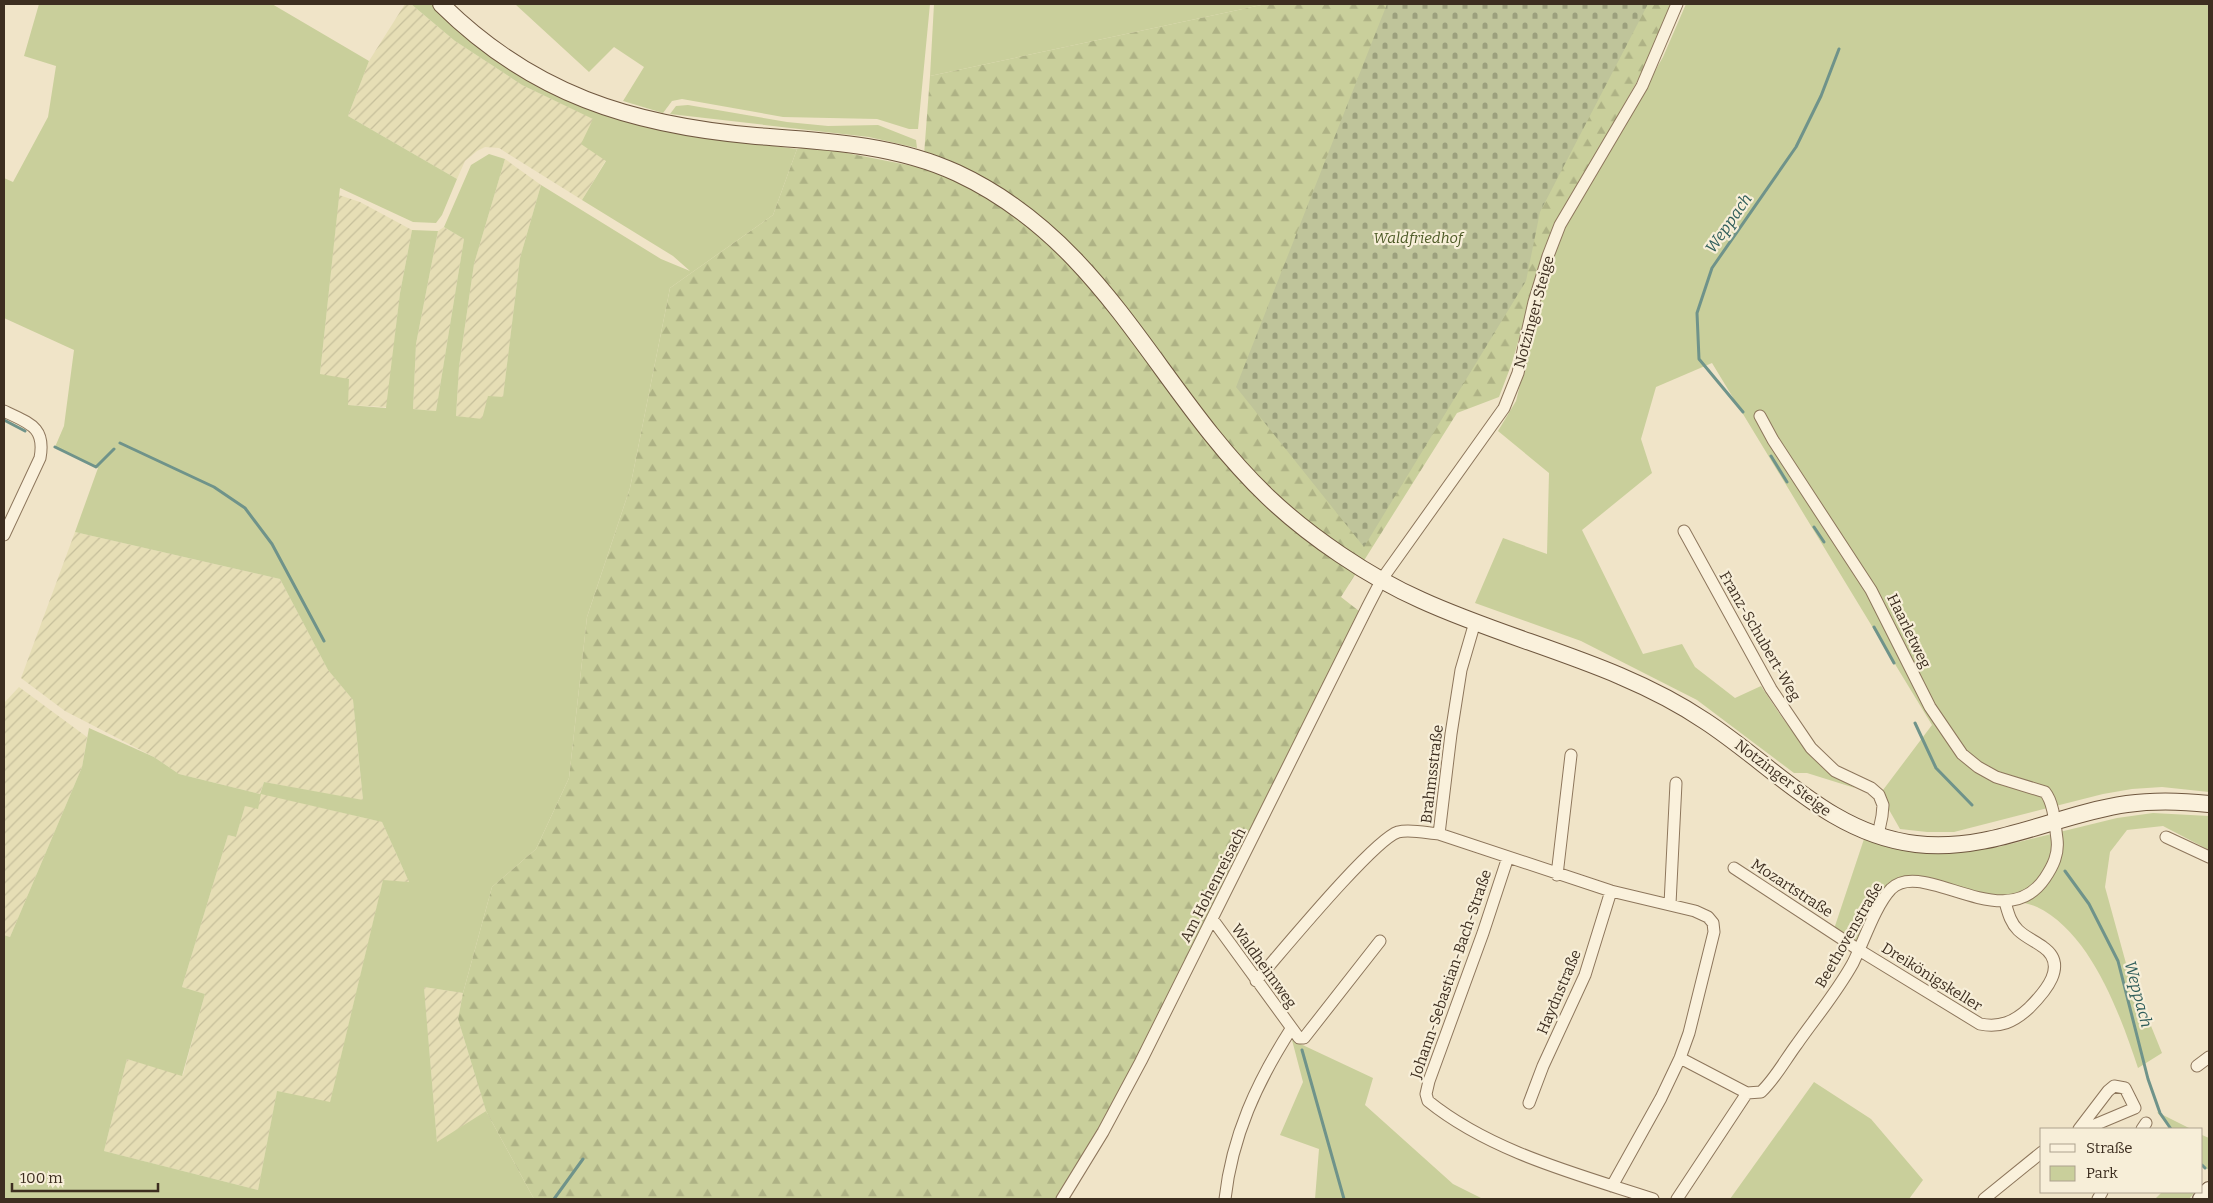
<svg xmlns="http://www.w3.org/2000/svg" width="2213" height="1203" font-family="Bitter,serif">
  <style>
    .farmland { fill: url(#farmland-furrows) }
    .green { fill: #c9cf9b; fill-rule: evenodd }
    .forest { fill: url(#forest-firs) }
    .cemetery { fill: url(#cemetery-stones) }
    .lines { fill: none; stroke-linecap: round; stroke-linejoin: round }
    .stream { stroke: #6f938a; stroke-width: 3 }
    .street-casing { stroke: #8d765c; stroke-width: 13 }
    .secondary-casing { stroke: #6f573f; stroke-width: 18 }
    .street { stroke: #faf1dc; stroke-width: 11 }
    .secondary { stroke: #faf1dc; stroke-width: 16 }
    .labels { text-anchor: middle; stroke-width: 4.5; stroke-linejoin: round; paint-order: stroke }
    .park-label { font-size: 15px; font-style: italic; fill: #4d5a26; stroke: #f7eed8 }
    .street-label { font-size: 15px; fill: #3d2e20; stroke: #f7eed8 }
    .water-label { font-size: 16px; font-style: italic; fill: #2f5d5a; stroke: #f7eed8 }
  </style>
  <defs>
    <pattern id="farmland-furrows" width="10" height="10" patternUnits="userSpaceOnUse" patternTransform="scale(1.25)"><rect width="10" height="10" fill="#e6deb5"/><path d="M-1 1l2-2M0 10L10 0M9 11l2-2" fill="none" stroke="#c6bf9b"/></pattern>
    <pattern id="forest-firs" width="22" height="20" patternUnits="userSpaceOnUse" patternTransform="scale(1.25)"><rect width="22" height="20" fill="#c9cf9b"/><path d="M5 1l3.5 6h-7zM16 11l3.5 6h-7z" fill="#aeb285"/></pattern>
    <pattern id="cemetery-stones" width="16" height="16" patternUnits="userSpaceOnUse" patternTransform="scale(1.25)"><rect width="16" height="16" fill="#bfc49a"/><path d="M2 7V4a2 2 0 0 1 4 0v3zM10 15v-3a2 2 0 0 1 4 0v3z" fill="#9ca07d"/></pattern>
  </defs>
  <rect width="100%" height="100%" fill="#f0e4c8"/>
  <!-- farmland -->
  <path class="farmland" d="M405,4H411L455,41L522,85L594,119L606,160L582,200L499,148L485,147L477,151L465,161L457,179L348,116L369,61Z
    M505,159L541,185L520,258L503,398L482,420L456,416L459,367L474,264Z
    M339,195L360,202L412,230L400,293L387,407L347,405L320,375Z
    M444,227L464,239L436,411L413,409L416,344L438,231Z
    M75,532L280,579L328,670L353,700L363,801L264,782L260,793L382,822L409,882L383,881L330,1103L277,1092L258,1190L104,1151L127,1059L183,1075L205,994L182,987L228,835L236,837L245,806L260,794L179,774L154,757L65,711L21,678Z
    M19,687L87,737L82,767L10,937L4,935V703Z
    M424,987L463,993L458,1019L486,1111L437,1143Z"/>
  <!-- green -->
  <path class="green" d="M39,4H272L369,61L348,116L457,179L442,215L436,223L413,222L340,188L320,374L349,379L348,405L386,408L400,293L412,230L438,231L416,344L413,409L436,411L464,239L444,227L471,165L489,154L505,159L474,264L459,367L456,416L482,419L488,396L503,397L520,258L541,185L661,259L690,271L673,256L582,200L606,161L581,144L593,119L522,85L455,41L411,4H433L463,32L528,78L712,138L797,149L773,215L670,288L630,488L587,617L569,778L536,849L492,887L463,993L424,987L437,1142L486,1111L534,1199H4V935L10,937L82,767L89,728L154,757L179,774L260,794L264,782L363,800L353,700L328,670L280,579L75,532L98,468L55,447L64,426L74,350L4,318V178L13,182L48,117L56,66L24,56ZM261,794L382,822L409,882L383,880L330,1102L277,1091L258,1190L104,1151L127,1059L182,1076L205,994L182,987L228,835L236,837L245,806L258,809Z
    M515,4H930L918,129H909L877,119L783,117L682,99L672,101L663,113L623,101L644,67L614,47L589,72Z
    M934,4H1266L930,76Z
    M1686,4H2209V792L2162,787L2132,789L2103,794L1954,832H1927L1900,829L1880,794L1932,725L1712,363L1656,387L1641,439L1652,473L1582,530L1643,654L1682,644L1695,667L1735,698L1761,686C1787,726 1813,764 1855,788L1807,773H1794L1697,700L1581,641L1475,603L1503,538L1547,554L1549,473L1498,431L1516,401L1555,245L1663,57Z
    M688,105L787,122L828,126L878,125L916,140L917,148L869,137L670,114L676,106Z
    M2153,813L2209,816V850L2163,826L2127,830L2110,852L2105,887L2127,967L2162,1053L2138,1068C2120,1014 2091,933 2037,907C2022,900 2001,901 1985,897C1958,890 1931,879 1903,876L1888,887L1854,952L1831,938L1865,836L1957,852L1998,847L2117,818Z
    M1292,1040L1373,1078L1365,1105L1453,1184L1483,1199H1315L1319,1149L1280,1135L1303,1082Z
    M1814,1082L1871,1119L1923,1180L1909,1199H1730Z
    M2157,1112L2191,1129H2170Z
    M2202,1135L2209,1138V1170L2202,1166Z
    M2162,1192H2195L2189,1199H2155Z"/>
  <!-- forest -->
  <path class="forest" d="M1266,4H1671L1645,67L1545,247L1512,363L1499,397L1457,413L1341,597L1359,611L1142,1058L1057,1199H534L486,1111L458,1019L463,993L492,887L536,849L569,778L587,617L630,488L670,288L773,215L797,149L811,146L923,168L930,76Z"/>
  <!-- cemetery -->
  <path class="cemetery" d="M1387,4H1648L1540,212L1526,281L1364,547L1236,387Z"/>
  <g class="lines">
    <!-- stream -->
    <path class="stream" d="M1743,412L1699,359L1697,313L1712,268L1796,147L1821,96L1839,49
      M4,420L25,431
      M120,443L214,487L245,508L272,544L324,641
      M55,447L96,467L114,449
      M1771,456L1787,482
      M1814,527L1824,542
      M1874,627L1894,663
      M1915,723L1936,768L1972,805
      M2065,871L2089,904L2118,961L2148,1079L2160,1113L2171,1129
      M1302,1050L1344,1199
      M2202,1165L2205,1168
      M554,1199L583,1159"/>
    <!-- street casing -->
    <g class="street-casing">
      <path id="street" d="M4,411C28,423 46,426 40,458L4,535
        M1684,531L1771,689L1811,748L1835,771L1871,788L1879,795L1883,805L1882,816L1878,835
        M1439,834L1611,891L1695,911L1708,917L1713,923L1714,932L1689,1033L1680,1058L1661,1098L1612,1186
        M2166,837L2209,857
        M1508,857L1483,933L1429,1081L1426,1094L1428,1101C1491,1152 1577,1174 1653,1199
        M1734,868L1859,950L1980,1024C2000,1028 2014,1022 2029,1008C2045,992 2069,965 2043,947C2035,941 2025,937 2018,930C2010,922 2008,912 2005,902
        M1557,875L1571,755
        M1670,904L1676,783
        M1213,920L1299,1038H1304L1380,941
        M1256,981C1279,955 1373,840 1398,832C1410,829 1427,833 1439,834L1451,734L1461,670L1475,622
        M1680,1058L1747,1093L1761,1092C1775,1079 1785,1060 1797,1044C1816,1017 1837,992 1853,963C1864,941 1875,906 1891,889C1923,857 2005,938 2045,878C2053,866 2059,854 2057,839C2055,825 2054,803 2045,792L1996,777L1978,767L1962,754L1930,707L1871,590L1773,440L1760,416
        M2197,1066L2209,1057
        M1529,1103L1543,1066L1585,975L1611,891
        M2079,1129L2108,1091L2114,1086L2125,1088L2135,1108L2085,1129
        M2142,1129L2146,1123
        M1062,1199L1103,1132L1141,1061L1368,606L1382,579L1504,408L1518,373L1534,302L1548,256L1560,225L1642,86L1677,4
        M1225,1199C1232,1136 1257,1082 1291,1029
        M1677,1199L1747,1093
        M1984,1199L2042,1152
        M2098,1199L2102,1192"/>
    </g>
    <!-- secondary casing -->
    <g class="secondary-casing">
      <path id="secondary" d="M441,4C532,94 631,125 756,136C823,141 895,144 957,173C1107,243 1156,390 1268,497C1310,537 1369,577 1421,600C1515,643 1619,663 1705,721C1774,766 1830,834 1916,844C1990,853 2056,814 2127,804C2155,800 2182,801 2209,804
        M2201,1199L2209,1190"/>
    </g>
    <!-- street -->
    <use href="#street" class="street"/>
    <!-- secondary -->
    <use href="#secondary" class="secondary"/>
  </g>
  <g class="labels">
    <!-- park labels -->
    <g class="park-label">
      <text x="1418" y="243">Waldfriedhof</text>
    </g>
    <!-- street labels -->
    <g class="street-label">
      <text transform="translate(1534 312) rotate(-75)" y="5">Notzinger Steige</text>
      <text transform="translate(1909 631) rotate(64)" y="5">Haarletweg</text>
      <text transform="translate(1760 636) rotate(60)" y="5">Franz-Schubert-Weg</text>
      <text transform="translate(1432 774) rotate(-83)" y="5">Brahmsstraße</text>
      <text transform="translate(1783 778) rotate(37)" y="5">Notzinger Steige</text>
      <text transform="translate(1213 885) rotate(-63)" y="5">Am Hohenreisach</text>
      <text transform="translate(1792 888) rotate(33)" y="5">Mozartstraße</text>
      <text transform="translate(1849 935) rotate(-60)" y="5">Beethovenstraße</text>
      <text transform="translate(1264 966) rotate(54)" y="5">Waldheimweg</text>
      <text transform="translate(1451 974) rotate(-71)" y="5">Johann-Sebastian-Bach-Straße</text>
      <text transform="translate(1932 977) rotate(32)" y="5">Dreikönigskeller</text>
      <text transform="translate(1559 992) rotate(-67)" y="5">Haydnstraße</text>
    </g>
    <!-- water labels -->
    <g class="water-label">
      <text transform="translate(1728 223) rotate(-55)" y="6">Weppach</text>
      <text transform="translate(2139 994) rotate(75)" y="6">Weppach</text>
    </g>
  </g>
  <!-- border -->
  <rect width="2213" height="1203" fill="none" stroke="#3d2e20" stroke-width="10"/>
  <!-- legend -->
  <rect x="2040" y="1128" width="162" height="65" fill="#f7eed8" stroke="#ada18e"/>
  <rect x="2050" y="1144" width="25" height="8" fill="#faf1dc" stroke="#ada18e"/>
  <text x="2086" y="1153" font-size="15" fill="#3d2e20">Straße</text>
  <rect x="2050" y="1166" width="25" height="15" fill="#c9cf9b" stroke="#ada18e"/>
  <text x="2086" y="1178" font-size="15" fill="#3d2e20">Park</text>
  <!-- scale -->
  <path d="M12 1183v8h146v-8" fill="none" stroke="#3d2e20" stroke-width="2.5"/>
  <text x="20" y="1183" font-size="15" fill="#3d2e20" stroke="#f7eed8" stroke-width="4" paint-order="stroke">100 m</text>
</svg>
